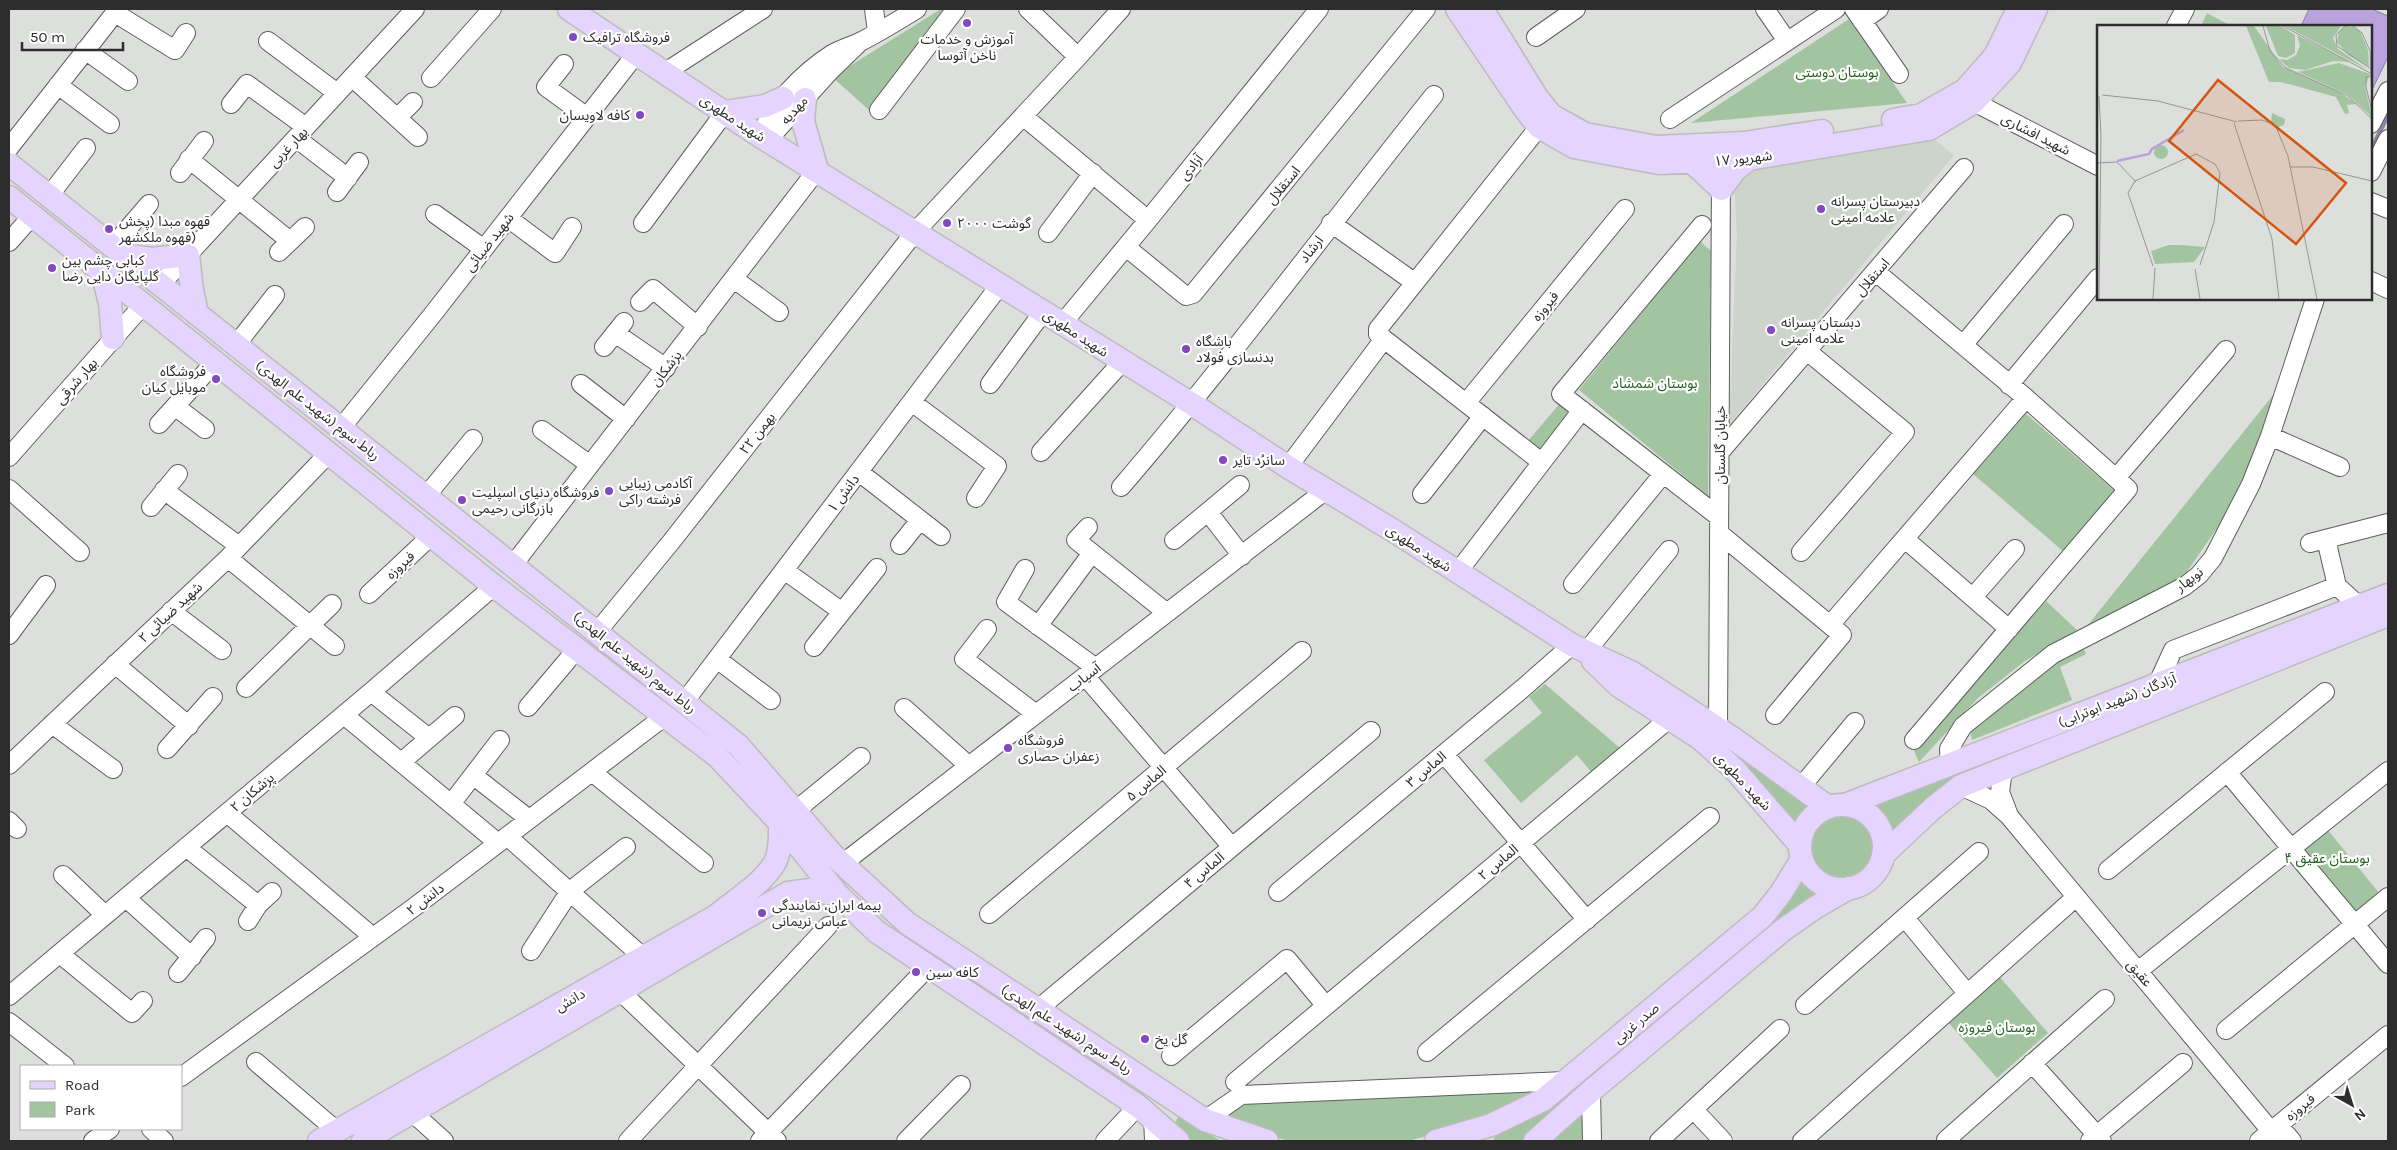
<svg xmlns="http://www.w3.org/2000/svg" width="2397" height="1150" font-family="Karla,'Noto Sans Arabic',sans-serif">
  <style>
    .built { fill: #ccd4cb }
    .green { fill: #a3c4a0 }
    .water { fill: #baa2de; stroke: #8f7fa9 }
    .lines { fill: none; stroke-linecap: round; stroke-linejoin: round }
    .stream { stroke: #8f7fa9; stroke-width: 4 }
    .minor-casing { stroke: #5d5f5d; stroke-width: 20 }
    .major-casing { stroke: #bbbcbb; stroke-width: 25 }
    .minor { stroke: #fff; stroke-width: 18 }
    .major { stroke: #e5d4fe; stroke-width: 22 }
    .poi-dot { fill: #8148bf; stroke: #fff; stroke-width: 2 }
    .labels { text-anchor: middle; stroke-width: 4.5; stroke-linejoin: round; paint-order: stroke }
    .poi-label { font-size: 14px; fill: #2c2d2c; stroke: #fff; text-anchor: start }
    .park-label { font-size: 14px; fill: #236320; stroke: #fff }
    .street-label { font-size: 14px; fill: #2c2d2c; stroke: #fff }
    .inset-river { fill: none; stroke: #baa2de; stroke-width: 2.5 }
    .inset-road { fill: none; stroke: #969896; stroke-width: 1 }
    .view { fill: #d5550f; fill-opacity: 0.15; stroke: #d5550f; stroke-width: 2.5 }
    .inset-edge { fill: none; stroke: #2c2d2c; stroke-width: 2.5 }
  </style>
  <rect width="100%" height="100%" fill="#dcdfdc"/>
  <!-- built -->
  <path class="built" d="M1932,138L1954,155L1729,425L1737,233L1734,186L1754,166Z"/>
  <!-- green -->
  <path class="green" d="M941,9H946L869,110L832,77Z
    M2207,13L2231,26H2201Z
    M1849,19L1907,103L1691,123Z
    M1700,241L1711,251L1708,496L1579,390Z
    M2278,389L2257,453L2226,515L2184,576L2087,626Z
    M1561,402L1573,412L1540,451L1528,441Z
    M2025,413L2115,491L2063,551L1973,474Z
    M2046,601L2077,630L2025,661L1978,698L1919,762L1914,751Z
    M2083,648L2086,654L2060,667L2072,700L1972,740L1970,730L2055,661Z
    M1594,656L1816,806L1805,812L1795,830Z
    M1545,684L1620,748L1592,773L1577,755L1521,803L1484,760L1542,713L1529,697Z
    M2048,732L2051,740L1890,839L1881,816L1869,807Z
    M1809 846a35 35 0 1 1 70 0a35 35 0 1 1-70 0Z
    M2327,829L2379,893L2352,916L2298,852Z
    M1801,872C1808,885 1817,888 1830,894L1522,1141H1493L1496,1134Z
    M1998,975L2048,1033L1997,1078L1946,1020Z
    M1547,1088L1479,1122L1408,1141H1289L1221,1121L1247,1102Z
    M1584,1109V1141H1548Z
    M1179,1116L1221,1141H1192L1174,1124Z"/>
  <!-- water -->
  <path class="water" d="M2309,9H2372L2388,16V57L2371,92V26H2301Z"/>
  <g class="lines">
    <!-- stream -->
    <path class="stream" d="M2371,149L2388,116"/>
    <!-- minor casing -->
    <g class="minor-casing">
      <path id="minor" d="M874,9L877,32
        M1028,9L1078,57
        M1765,9L1787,41
        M1854,9L1899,74
        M115,13L175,50L186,33
        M1862,21L1879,9
        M2176,26L2185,9
        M1536,37L1576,9
        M268,41L337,93
        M861,41L830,71L775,132L763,138C765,108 807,70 832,54C841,49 851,46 860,42C880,32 899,20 917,9
        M85,50L128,81
        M564,64L546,87L587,117
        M664,73L763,9
        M352,77L418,137
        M431,78L492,9
        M58,85L110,124
        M1967,92L1974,102L2098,166
        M231,104L247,84L306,127
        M879,110L956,9
        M1023,116L1148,220
        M397,118L413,102
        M1670,119L1836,9
        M2371,124L2388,91
        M1539,127L1378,329V334L1384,339L1540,461
        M296,138L348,178
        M9,148L118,9
        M189,159L290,241
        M2371,172L2388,139
        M180,173L204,141
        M337,192L359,162
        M49,196L86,148
        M2371,202L2388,209
        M435,214L484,249
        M508,218L555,253L572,227
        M643,223L725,112
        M1331,223L1414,282
        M1702,225L1561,394L1719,517
        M1048,233L1093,173
        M9,242L32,216
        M112,247L149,204
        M1126,247L1181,292L1186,296L1193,294L1426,9
        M279,252L305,227
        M1876,272L2026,398L2128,489L1914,740
        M734,279L779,312
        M2371,281L2388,289
        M160,285L415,9
        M640,302L653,289L698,327
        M1062,324L1148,220L1319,9
        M615,333L666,368
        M236,345L275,295
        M1963,345L2064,224
        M604,347L624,322
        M581,384L626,419
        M990,384L1043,312
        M2009,385L2098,278
        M913,403L997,466L976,498
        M1466,403L1625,209
        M176,407L205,429
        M159,424L215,362
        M341,428L433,314L636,54
        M542,430L590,465
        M2270,436L2340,467
        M1041,452L1122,362
        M1720,452L1964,168
        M9,457L143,305
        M1288,467L1384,339
        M859,472L941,536
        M2116,478L2226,350
        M1121,487C1230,360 1329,226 1434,95
        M9,489L80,552
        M164,490L239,546
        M1422,494L1483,416
        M426,496L473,439
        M151,507L178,474
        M1208,512L1242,556
        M1088,527L1076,540L1167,613
        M1719,533L1842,635L1775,715
        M1905,539L2009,629
        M2326,539L2337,586
        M1174,540L1240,485
        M2310,543L2388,523
        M900,545L920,520
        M1801,552L1905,432L1807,351
        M228,558L335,646
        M513,565L817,170
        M1025,569L1006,602L1096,668
        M784,570L841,611
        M1457,573L1582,410
        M1573,584L1663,474
        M2337,586L2359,606
        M369,594L432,535
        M1973,597L2015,549
        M171,611L222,650
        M1830,625L2026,398
        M1038,626L1092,553
        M987,629L964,659L1036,714
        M597,632L671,542L915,232L1078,57L1121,9
        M9,635L46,585
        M814,647L877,568
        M1585,653L1669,550
        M717,659L771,700
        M115,664L189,726
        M1085,676L1232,847
        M2157,685L2173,650L2337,586
        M246,688L332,604
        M371,692L429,738
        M685,701L1000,285
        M528,707L577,649
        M904,708L969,766
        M344,715L498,843
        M52,724L113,769
        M1718,729L1721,177
        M167,749L213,697
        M1444,754L1587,920
        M406,758L455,716
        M1950,764L1949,749L1963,726L2053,654L2185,586L2199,575L2213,558L2251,484L2270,436L2315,299
        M9,765L228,558L328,454
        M2003,770L2000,792L2008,813
        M592,772L704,863
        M2227,772L2388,964
        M474,776L529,819
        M1961,786L1991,800L2009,816L2271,1131L2274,1141
        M1800,788L1855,722
        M451,804L500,740
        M795,811L861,757
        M227,813L373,937
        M9,821L17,829
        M507,836L644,958
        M186,847L258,905
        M842,864L1326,490
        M2108,870L2325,692
        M63,875L105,915
        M1278,892L1522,689L1572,645
        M126,898L192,957
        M989,914L1302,651
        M1905,918L1967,993
        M248,921L258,905L272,892
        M531,951L570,891L626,847
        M60,954L132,1013L143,1001
        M2138,971L2388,771
        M178,973L206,938
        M620,991L777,1141
        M9,996L371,692L494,586
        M1805,1005L1979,852
        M1038,1009L1371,731
        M9,1022L65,1066
        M2226,1030L2388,897
        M1427,1052L1710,817
        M1171,1056L1287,959L1326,1006
        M256,1062L337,1131
        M2032,1063L2102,1141
        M181,1077L413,908L665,716
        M1235,1082L1670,718
        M1591,1091L1592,1141
        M1694,1110L1723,1141
        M413,1113L444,1141
        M1153,1117L1154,1141
        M1205,1120L1241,1095L1565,1081
        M151,1129L164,1141
        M2271,1131L2287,1135L2292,1141
        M1946,1140L2105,999
        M93,1141L110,1129
        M628,1141L828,926
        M760,1141L929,966
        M906,1141L961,1085
        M1105,1141L1138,1106
        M1659,1141L1780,1029
        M1802,1141L2076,897
        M2090,1141L2183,1063
        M2259,1141L2388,1035"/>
    </g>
    <!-- major casing -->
    <g class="major-casing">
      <path id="major" d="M569,9L763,138L1192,404L1288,467L1394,531L1572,645L1631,672L1731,737L1828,807
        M1457,9L1527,112L1539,127L1574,147L1659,163L1749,159L1929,129L1974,102L2010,63L2036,9
        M1482,9L1538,99L1551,115L1585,134L1657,147L1744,143L1822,131
        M805,99L803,121L817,170
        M725,112L765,106L783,98
        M1893,120L1921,115L1965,90L1995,56L2018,9
        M1692,162L1721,189L1735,170L1749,159
        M9,164L738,745L833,855L907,923L1205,1120L1267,1141
        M9,197L494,586L717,756L780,823L838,895L877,932L1138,1106L1178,1141
        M123,255L152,259L188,255L192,290L197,314
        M102,272L110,303L113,338
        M1593,661L1619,686L1701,739L1735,770L1800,845
        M1845,805L2388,595
        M1800 847a42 42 0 1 1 84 0a42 42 0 1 1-84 0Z
        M1883,855L1933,808L1961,786L2388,615
        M319,1141L716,916C735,900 761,885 774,864C781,853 780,835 780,823
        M363,1141L788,893L810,890L838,895
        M1436,1141L1491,1125L1543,1100L1763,916L1781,893L1802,859
        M1535,1141L1591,1091L1783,930L1816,907L1849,888"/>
    </g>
    <!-- minor -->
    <use href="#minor" class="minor"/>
    <!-- major -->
    <use href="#major" class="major"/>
  </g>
  <!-- markers -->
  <g class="poi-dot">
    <circle cx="967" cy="23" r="5"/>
    <circle cx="573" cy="37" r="5"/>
    <circle cx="640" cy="115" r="5"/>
    <circle cx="1821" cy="209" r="5"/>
    <circle cx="947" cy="223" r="5"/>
    <circle cx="109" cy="229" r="5"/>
    <circle cx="52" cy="268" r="5"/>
    <circle cx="1771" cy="330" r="5"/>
    <circle cx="1186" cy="349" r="5"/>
    <circle cx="216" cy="379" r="5"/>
    <circle cx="1223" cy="460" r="5"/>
    <circle cx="609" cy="491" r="5"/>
    <circle cx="462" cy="500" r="5"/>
    <circle cx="1008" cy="748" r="5"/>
    <circle cx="762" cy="913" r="5"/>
    <circle cx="916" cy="972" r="5"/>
    <circle cx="1145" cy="1039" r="5"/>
  </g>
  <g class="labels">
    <!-- poi labels -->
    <g class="poi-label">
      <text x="583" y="42">فروشگاه ترافیک</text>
      <text x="967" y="44" text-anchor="middle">آموزش و خدمات<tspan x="967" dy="16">ناخن آتوسا</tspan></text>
      <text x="630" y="120" text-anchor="end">کافه لاویسان</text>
      <text x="1831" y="206">دبیرستان پسرانه<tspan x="1831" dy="16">علامه امینی</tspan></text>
      <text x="119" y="226">قهوه مبدا (پخش<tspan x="119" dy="16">قهوه ملکشهر)</tspan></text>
      <text x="957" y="228">گوشت ۲۰۰۰</text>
      <text x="62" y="265">کبابی چشم بین<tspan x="62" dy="16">گلپایگان دایی رضا</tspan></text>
      <text x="1781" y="327">دبستان پسرانه<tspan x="1781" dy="16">علامه امینی</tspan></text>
      <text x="1196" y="346">باشگاه<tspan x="1196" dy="16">بدنسازی فولاد</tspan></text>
      <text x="206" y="376" text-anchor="end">فروشگاه<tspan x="206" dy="16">موبایل کیان</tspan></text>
      <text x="1233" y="465">سانرُد تایر</text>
      <text x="619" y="488">آکادمی زیبایی<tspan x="619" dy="16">فرشته راکی</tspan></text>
      <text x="472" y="497">فروشگاه دنیای اسپلیت<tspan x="472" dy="16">بازرگانی رحیمی</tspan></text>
      <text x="1018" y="745">فروشگاه<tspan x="1018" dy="16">زعفران حصاری</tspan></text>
      <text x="772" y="910">بیمه ایران، نمایندگی<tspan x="772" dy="16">عباس نریمانی</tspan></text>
      <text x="926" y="977">کافه سین</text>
      <text x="1155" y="1044">گل یخ</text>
    </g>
    <!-- park labels -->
    <g class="park-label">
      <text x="1837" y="77">بوستان دوستی</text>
      <text x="1655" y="388">بوستان شمشاد</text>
      <text x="2327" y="863">بوستان عقیق ۴</text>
      <text x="1997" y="1032">بوستان فیروزه</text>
    </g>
    <!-- street labels -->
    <g class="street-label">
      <text transform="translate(794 110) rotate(-48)" y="5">مهدیه</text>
      <text transform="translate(733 118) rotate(33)" y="5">شهید مطهری</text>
      <text transform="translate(2036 134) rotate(27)" y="5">شهید افشاری</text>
      <text transform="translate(288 147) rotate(-47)" y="5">بهار غربی</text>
      <text transform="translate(1743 158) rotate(-6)" y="5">۱۷ شهریور</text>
      <text transform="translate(1191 167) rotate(-51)" y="5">آزادی</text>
      <text transform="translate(1283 185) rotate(-51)" y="5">استقلال</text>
      <text transform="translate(489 242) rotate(-52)" y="5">شهید ضیائی</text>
      <text transform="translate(1311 249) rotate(-52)" y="5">ارشاد</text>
      <text transform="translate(1872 277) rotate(-49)" y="5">استقلال</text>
      <text transform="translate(1545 306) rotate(-51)" y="5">فیروزه</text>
      <text transform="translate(1076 333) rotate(33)" y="5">شهید مطهری</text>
      <text transform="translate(666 368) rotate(-52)" y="5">پزشکان</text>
      <text transform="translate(76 381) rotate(-49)" y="5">بهار شرقی</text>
      <text transform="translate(318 410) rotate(38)" y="5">رباط سوم (شهید علم الهدی)</text>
      <text transform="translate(757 433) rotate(-52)" y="5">۲۲ بهمن</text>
      <text transform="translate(1720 445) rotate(-90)" y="5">خیابان گلستان</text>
      <text transform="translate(843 493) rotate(-53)" y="5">دانش ۱</text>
      <text transform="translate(1419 548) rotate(33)" y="5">شهید مطهری</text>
      <text transform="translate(400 565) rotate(-43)" y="5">فیروزه</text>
      <text transform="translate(2189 579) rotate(-37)" y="5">نوبهار</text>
      <text transform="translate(170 612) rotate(-43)" y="5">شهید ضیائی ۲</text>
      <text transform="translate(635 662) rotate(39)" y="5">رباط سوم (شهید علم الهدی)</text>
      <text transform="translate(1084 677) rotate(-37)" y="5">آسیاب</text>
      <text transform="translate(2117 700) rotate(-21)" y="5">آزادگان (شهید ابوترابی)</text>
      <text transform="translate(1426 769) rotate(-40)" y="5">الماس ۳</text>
      <text transform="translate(1743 781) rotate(46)" y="5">شهید مطهری</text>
      <text transform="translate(1146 783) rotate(-40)" y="5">الماس ۵</text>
      <text transform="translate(252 792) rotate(-40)" y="5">پزشکان ۲</text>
      <text transform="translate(1498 862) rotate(-40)" y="5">الماس ۲</text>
      <text transform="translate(1204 870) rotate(-40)" y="5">الماس ۴</text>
      <text transform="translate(425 899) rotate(-37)" y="5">دانش ۲</text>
      <text transform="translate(2140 973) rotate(50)" y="5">عقیق</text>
      <text transform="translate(570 1000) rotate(-30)" y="5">دانش</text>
      <text transform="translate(1636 1023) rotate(-40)" y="5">صدر غربی</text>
      <text transform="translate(1067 1029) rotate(33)" y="5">رباط سوم (شهید علم الهدی)</text>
      <text transform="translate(2300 1107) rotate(-40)" y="5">فیروزه</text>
    </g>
  </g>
  <!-- overview -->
  <g transform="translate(2097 25)">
    <rect width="275" height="275" fill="#dcdfdc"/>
    <path d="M149,1H157L186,42L239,65L260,79L250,80L252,88L248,89L239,72L184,57H172ZM169,1H184L198,10V28L189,33L181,31ZM188,1H244L236,13L241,24L271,45ZM248,1L257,2L263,6L271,25L272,42L251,30L240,17L242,6ZM200,10L253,37L236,36L208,45L192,43L182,34L190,35L199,30L203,21ZM242,38L273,49L268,62L275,92L251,70L201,47ZM175,88L188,94L187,100L181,102L174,97ZM57 127a7 7 0 1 1 14 0a7 7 0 1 1-14 0ZM72,220H84L108,222L97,237L58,239L54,226Z" fill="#a3c4a0"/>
    <path class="inset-river" d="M20,136L52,129L55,124L87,105"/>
    <path class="inset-road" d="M166,1L173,26L189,43L251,71L275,94M186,1L275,49M248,1L239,10L240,21L274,44M256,1L265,8L273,26L275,76M275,51L269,52V62L275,86M5,70L61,76L140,97M141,96L165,95L173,98M137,98L175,214L182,274M179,102L191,131L220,274M1,138L20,137L39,157M193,142H216L275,156M56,241L31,168L38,156L99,129L118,139L123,148L117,197L103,240M98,244L103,274M2,274L4,111L2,71M56,274L58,243"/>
    <path class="view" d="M121,55L249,158L199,219L72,116Z"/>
    <rect width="275" height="275" class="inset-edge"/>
  </g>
  <!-- border -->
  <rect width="2397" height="1150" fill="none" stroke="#2c2d2c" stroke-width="20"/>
  <!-- legend -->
  <rect x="20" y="1065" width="162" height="65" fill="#ffffff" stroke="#ababab"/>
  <rect x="30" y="1081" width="25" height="8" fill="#e5d4fe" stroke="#ababab"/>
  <text x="65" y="1090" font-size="15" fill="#2c2d2c">Road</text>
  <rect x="30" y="1102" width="25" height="15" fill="#a3c4a0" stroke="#ababab"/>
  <text x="65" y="1115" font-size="15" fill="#2c2d2c">Park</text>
  <!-- north arrow -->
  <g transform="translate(2352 1105) rotate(141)" stroke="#ffffff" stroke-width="4" paint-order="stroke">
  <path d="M0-4L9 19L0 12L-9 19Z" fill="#2c2d2c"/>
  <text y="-8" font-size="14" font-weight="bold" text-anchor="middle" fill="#2c2d2c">N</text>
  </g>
  <!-- scale -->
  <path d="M22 42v8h101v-8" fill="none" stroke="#2c2d2c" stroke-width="2.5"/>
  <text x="30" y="42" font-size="15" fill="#2c2d2c" stroke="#ffffff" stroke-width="4" paint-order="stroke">50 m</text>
</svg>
